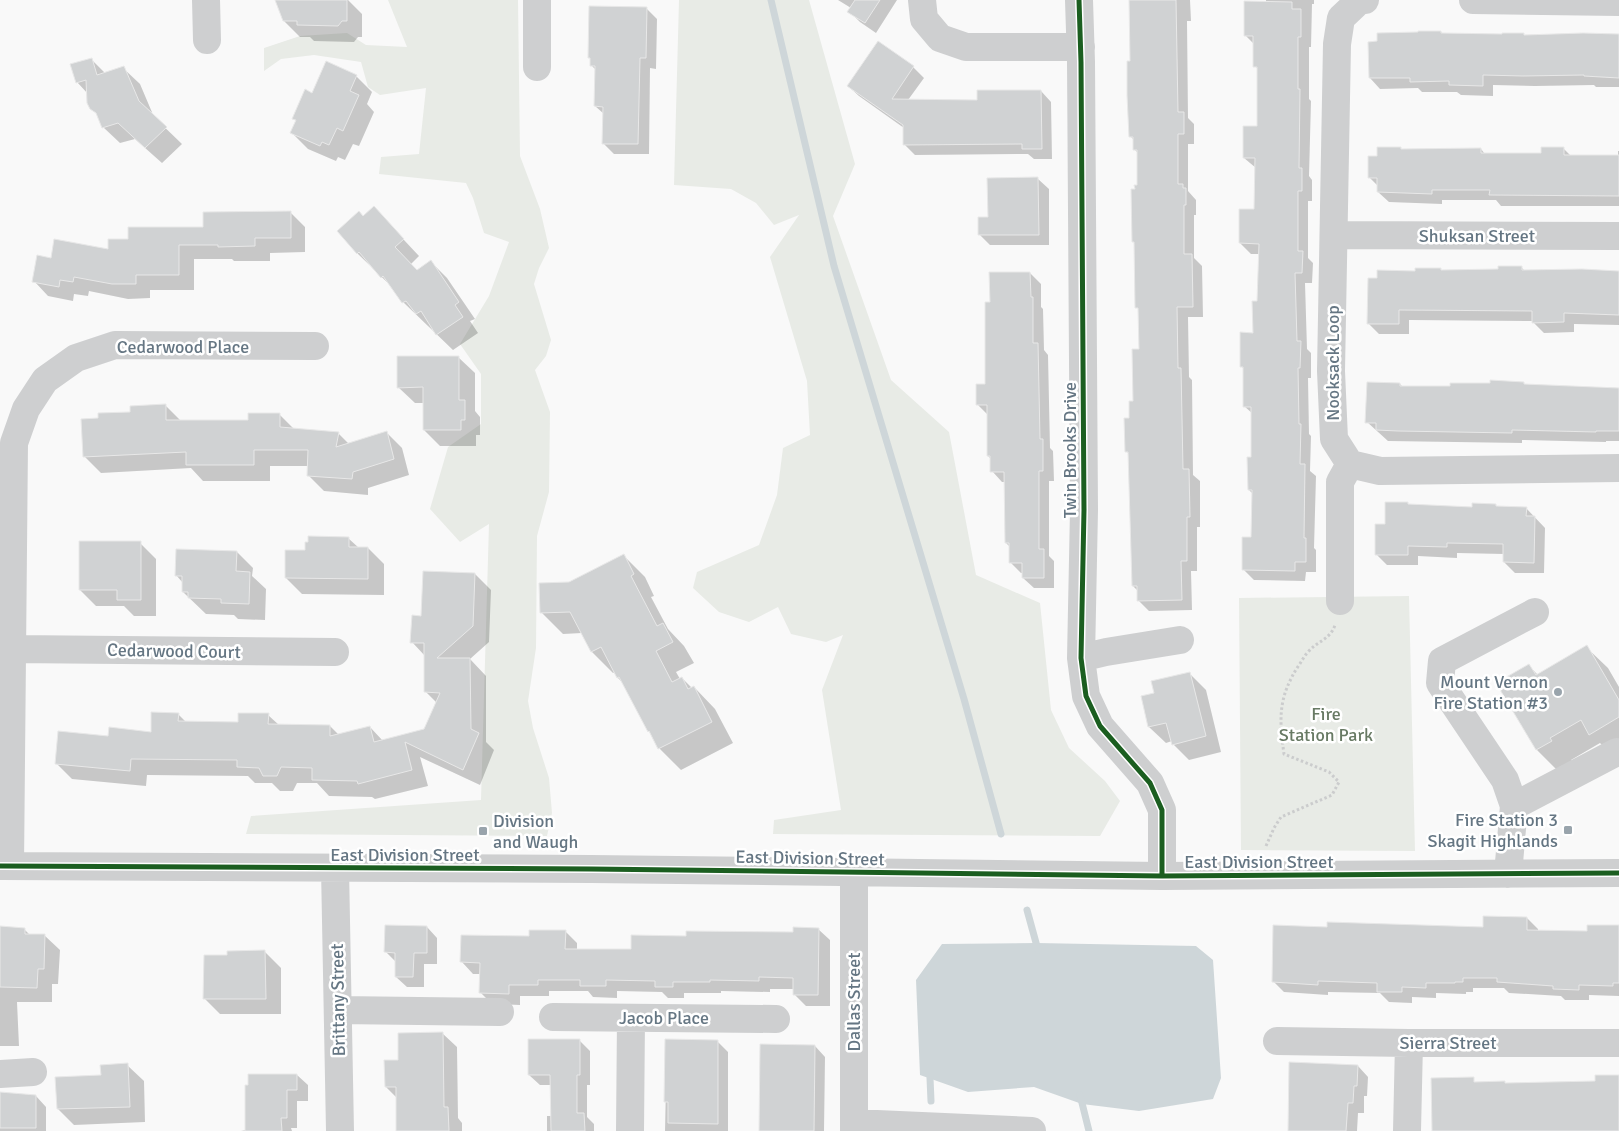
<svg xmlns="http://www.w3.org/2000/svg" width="1619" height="1131" font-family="Signika,sans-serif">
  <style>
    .green { fill: #e8ebe6 }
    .water { fill: #ced6d9 }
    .shadow { fill: #0003 }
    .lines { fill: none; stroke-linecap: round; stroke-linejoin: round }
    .stream { stroke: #ced6d9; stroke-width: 7 }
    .building { fill: #d0d2d3; stroke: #e8e8e8 }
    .path { stroke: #cbcccd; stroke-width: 3; stroke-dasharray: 2.5 2.5; stroke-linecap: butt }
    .minor { stroke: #cecfd0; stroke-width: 28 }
    .cycleway-casing { stroke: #fff; stroke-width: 8 }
    .cycleway { stroke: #1b5e20; stroke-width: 5 }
    .poi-dot { fill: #99a4ac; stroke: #fff; stroke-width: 2 }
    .labels { text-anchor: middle; stroke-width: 5; stroke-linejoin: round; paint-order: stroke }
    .street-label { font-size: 18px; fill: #657683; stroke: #fff }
    .poi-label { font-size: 18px; fill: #657683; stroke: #fff; text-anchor: end }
    .park-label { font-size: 18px; fill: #687a64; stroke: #fff }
  </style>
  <rect width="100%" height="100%" fill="#f9f9f9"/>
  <!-- green -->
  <path class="green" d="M388,0H518L520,156L540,209L549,248L539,268L534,284L551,340L546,356L535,370L550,412L549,492L537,536L536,648L528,701L533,728L549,778L552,813L547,836L246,834L251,816L481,800L489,524L460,542L430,509L448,447L481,424V374L460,344L489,296L509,242L484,233L473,198L466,183L379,174L381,157L419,154L426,88L380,95L368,87L361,62L314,55L281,59L264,71V48L300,36L347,33L366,45L407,47Z
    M679,0H809L855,164L833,216L891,380L949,432L976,575L1040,603L1051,710L1069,748L1105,781L1120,801L1100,836L773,834L774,820L841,810L822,690L843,635L826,642L791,634L778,607L749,622L719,612L693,588L697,572L759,545L777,495L783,448L810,435L807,381L770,257L799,215L774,225L756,203L731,189L674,185Z
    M1409,596L1415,851L1241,850L1239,598Z"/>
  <!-- water -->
  <path class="water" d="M1036,943L1196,946L1213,960L1221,1078L1213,1099L1139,1111L1082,1104L1034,1087L968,1092L920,1075L916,980L942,944Z"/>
  <!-- shadow -->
  <path class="shadow" d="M280,0H348L362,14V37H358L354,42L314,41L310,37H300L284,21Z
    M838,0H897L876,33L860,22L849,11L851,8Z
    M1130,0H1190L1191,21H1187L1188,118L1194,124V144H1188V191L1196,200V215H1194V258L1202,266L1203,317H1188L1189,377L1192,380L1193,475L1200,481V527H1197V571H1191L1192,610L1149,611L1138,600V591L1133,586L1130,455L1126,451L1130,419L1134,403L1140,350L1139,310L1137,307L1135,244L1133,241L1136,191L1138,186V153L1135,150L1134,140L1130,136Z
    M1266,0H1314V4H1312L1311,47H1309V99L1311,101L1309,176L1312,180V201H1308V258L1313,263L1312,283H1305L1307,349L1311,353V378H1308L1309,434L1311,436L1310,471L1316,476L1314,548L1316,550V572H1306L1305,581L1254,580L1243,569L1253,538V494L1249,490L1252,458L1253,414L1244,406V369L1241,366L1254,334L1258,303L1260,254H1251L1240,243L1256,210V168L1244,158L1258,127V69L1255,66L1254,44L1245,35L1266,3Z
    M647,9L657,19L656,69L650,68L649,154H614L603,143L604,114L595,106L596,70L591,65V60L589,57Z
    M1441,32L1443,34L1524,35L1525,36L1619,35V87H1596L1594,85L1535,86L1493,85V96L1461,95L1457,92H1422L1418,88L1380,89L1370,78Z
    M878,43L913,67L924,78L908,100L978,102L1041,91L1051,102L1052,159H1034L1028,154L915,155L904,144V128L859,96L848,86Z
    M91,59L106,74L123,68L140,84L154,117L182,144L162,163L135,139L120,143L103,127L88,94L77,82Z
    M356,76L372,92L367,104L374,112L359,146L353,144L345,160L338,157L336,161L308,149L292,133L297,122L294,119L313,94Z
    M1481,149L1485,154H1542L1564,149L1571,156H1618V151H1619V206H1501L1496,200H1442V204L1389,202L1378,192V186L1369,177L1379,157L1402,151Z
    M1038,179L1049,189V245H990L980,235L989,218Z
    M374,208L419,256L411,264L418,271L431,262L447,278L475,319L470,321L478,333L453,350L403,302L392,287L357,253L364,217Z
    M290,212L305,227V252L270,253V261H234L232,259H194V290H150V298L128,299L89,291L88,296L74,294L73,301L48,296L34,281L52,259L109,250L130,241Z
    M1522,268L1525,271L1619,272V325L1574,324V332L1544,333L1532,321L1409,320V334H1379L1368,323L1442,271L1499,270Z
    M1030,273L1041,284V307L1043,309L1044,350L1048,355L1050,448L1053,451L1054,481H1049V556L1054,561V588H1034L1023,578V573H1021L1010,562V547L1006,543V482H1002L992,471L991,459L988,456V415L978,405L986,385L991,304Z
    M458,357L475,373V411L480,417V435H476V446H440L424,430V403H415L398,387Z
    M1523,383L1526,385L1619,388V441H1606V442L1522,440V443L1388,441L1367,422L1400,384L1403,387H1451Z
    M165,405L181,421H249L279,414L294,429L338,433L349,444L386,432L402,448L409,475L368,488V495L324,491L308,475L309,466H270V481H203L191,468L101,473L84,456L100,419Z
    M1407,503L1409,505L1474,509L1495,505L1498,507L1526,508L1545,528L1544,573H1515L1504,562V554L1457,553V558L1418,556V565H1387L1377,555L1387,525Z
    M348,538L359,548H368L384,564V595L302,594L286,578L306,551L310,543Z
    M140,543L156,559V616H134L124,606H96L80,590Z
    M237,552L253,568L252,576L266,589L265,620L238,619L234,615L206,614L183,592V583L176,575Z
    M623,555L645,577L654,596L651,597L668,629L684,646L694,663L676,672L680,679L682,678L692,688L694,687L715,709L733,743L681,770L660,749L624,684L618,678L615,672L613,673L592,652L582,633L563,634L542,613L570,583Z
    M475,574L491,590L489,642L470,659L486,676V742L494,750L480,785L420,757L428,786L375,799L372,797L329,796L317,783H297L293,791H280L272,783H255L248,776L147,775L146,786L72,779L56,763L109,737L152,733L178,714L187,723L239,724L268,715L279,725L330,726L339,735L370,727L383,741L425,730L437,703L425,691V656L412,642L423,617Z
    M1586,647L1608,668L1619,687V751L1612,755L1600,743L1571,760L1572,763L1558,771L1537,750L1498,684L1529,666L1538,675Z
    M1189,673L1206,690L1221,752L1189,760L1173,744L1172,741L1166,743L1149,727L1155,694Z
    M1527,918L1538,929V932L1588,933L1619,927V996L1589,995V1000H1565L1561,996L1509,993L1504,988H1473V992H1466V994L1436,993V998L1412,997V1003L1389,1002L1380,993L1328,992V995L1284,992L1273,981L1328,928H1484Z
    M427,927L437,938V964H424V987H407L396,977V962L386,952Z
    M0,928L24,929L30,935H44L60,950L58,984H52V1002H17L19,1046H0Z
    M818,929L830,940V1006H806L794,994V989H770V992L721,991V993H684V998H668L662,992L617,991V998L593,997L588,991H549V996H520V1005L492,1004L481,993V974H473L462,962L530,938L565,931L577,943V951H632L688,937L794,933Z
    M265,952L281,968V1014H220L204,998L229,956Z
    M442,1033L457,1047L458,1118L462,1123V1131H398L397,1098L386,1087L400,1061Z
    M667,1040L717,1041L728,1052V1131H665Z
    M580,1041L590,1051V1085H587V1117L594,1124V1131H547V1116H552L551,1085H540L529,1075Z
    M815,1046L825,1057L824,1131H760Z
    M127,1065L144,1081L145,1122L74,1125L58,1109L102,1077Z
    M1358,1066L1368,1077L1367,1096H1364V1113H1358L1357,1131H1289Z
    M297,1075L308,1085V1101H297V1128H291L292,1131H241L247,1130Z
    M0,1094L36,1096L46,1107V1131H0Z"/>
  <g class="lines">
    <!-- stream -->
    <path class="stream" d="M771,0L834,266L964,699L1001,834
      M1027,910L1038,950
      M930,1078L931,1101
      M1080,1095L1089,1131"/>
  </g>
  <!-- building -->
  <path class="building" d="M275,0H347V21H342L338,26L297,25V21H283Z
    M855,0H880L865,23L847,12Z
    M1129,0H1176L1178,112H1184V134H1178V184H1183V188H1186V205H1184V254H1192L1193,307H1177L1178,368H1181L1183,469H1189L1190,517H1187V561H1181L1182,600L1137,601V586H1132L1128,452H1125L1124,418H1129V401H1133L1132,349H1139L1138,308H1135L1134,242H1132L1131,189H1135L1134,185H1137V150H1133V137H1129L1127,95V61H1130Z
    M1244,1L1292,2V9H1301V37H1298V89H1300L1299,168H1302V191H1298V251H1303L1302,273H1295L1297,341H1301L1300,368H1298L1299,424H1301L1300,464H1305L1304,538H1306V562H1295V571L1242,570V537H1251L1252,490H1248L1247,457H1251V407H1243V367H1240V332L1253,333L1252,301H1257L1259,244L1239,243V209H1254L1255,158H1243V126H1257V67H1253V36H1244Z
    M589,6L647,7L646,58H640L638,144H602L603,107L594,106L595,66H590V58H588Z
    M1418,31H1441V33L1502,34V33H1524V35L1583,33L1619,34V78L1584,76V75L1523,76L1483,75V86L1449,85V81L1410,82V78H1369L1368,42L1377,41V33L1418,32Z
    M878,41L914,66L892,99L977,100V90H1041L1042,149H1022V144L903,145V125L847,86Z
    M92,58L97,75L124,66L139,101L167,127L145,148L118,123L102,128L96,113L90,109L87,103L86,80L76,83L70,64Z
    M326,61L357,75L350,91L359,95L343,131L337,128L329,145L322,142L320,146L290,133L296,120L292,119L305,89L312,93Z
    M1377,147H1401V149L1481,148V153H1541V147H1564V155H1619V196L1489,195L1490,190H1432V194L1377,192V178H1368V156H1377Z
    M1038,177L1039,235H978V217H988L987,178Z
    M374,206L404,239L395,247L417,270L431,260L459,302L455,305L463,317L436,335L421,311L416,314L406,301L402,303L383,276L381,278L359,252L357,254L337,231L359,211L363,216Z
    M291,211V238H255V246L218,247V245H179V275H136V284H112L74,277L73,282L60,280L59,287L32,282L37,255L51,258L54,239L108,249V239H128V227H203V212Z
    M1498,266H1522V270L1582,269L1619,271V315L1564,313V322L1532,323V311L1399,310V324H1367L1368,278H1377V270L1415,271V268H1441V270L1498,269Z
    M989,272H1030L1031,297H1033V343H1038L1040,439H1043V471H1039V549H1044V578H1022V563H1009V543H1005L1004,472H990V456H987V405H976V384H985V302H990Z
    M397,356H459V400H465V420H461V430H423V387L397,388Z
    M1490,380L1524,382V384L1619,388V431H1596V432L1512,430V433L1398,431L1376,430V423H1365L1367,382L1400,383V386H1450V383H1490Z
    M166,404V420H248V413H280V427L339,432L336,447L387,431L394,459L353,472L352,479L307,476L308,450H254V465H186V452L83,457L81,419L98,418V413L130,412V406Z
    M1385,502H1408V504L1472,507V503L1496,504V506L1527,507L1526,516H1535L1534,563L1503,562V544L1447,543V547L1408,546V555H1375V524H1385Z
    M308,536L349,537V547H368V579L285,578V550H305V542H308Z
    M79,541H141V600H117V590H79Z
    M176,549L237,551L236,571L250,572L249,604L221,603V599L188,598V592H182V576H175Z
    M624,554L634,574L631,576L657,626L663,623L673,642L656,651L672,682L682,677L688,689L694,686L712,722L658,749L649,731L648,732L619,677L617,678L601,647L591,652L570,612L540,613L539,583L569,582Z
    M423,571L475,573L473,626L437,658H470L471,729L479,733L463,770L405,742L412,770L358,784L357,781L312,780V768L281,767L277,776H263L259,768L237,767V760L131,759L130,771L55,764L58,731L108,736L109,727L151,732V712L179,713L178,721L238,722V713H269L268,724L330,725V736L370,726L374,742L424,729L440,693L424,692V643H410L412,615L421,616Z
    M1587,645L1619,700V717L1589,735L1581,720L1550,738L1552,741L1536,750L1496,683L1529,664L1536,675Z
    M1190,672L1206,736L1172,745L1166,723L1148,727L1141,696L1154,693L1151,681Z
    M1483,916L1527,917V930L1587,931V925H1619V983H1613V986L1579,985V990L1553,989V986L1497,982V978H1463V982H1455V983H1426V988L1402,987V992H1377V983L1318,981V985L1272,982L1273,925L1327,927V922L1483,927Z
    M385,925L427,926V953H414L413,977H395V953L384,952Z
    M0,926L25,928V934H45L44,969H38L37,988L0,987Z
    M793,927L819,928L818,995H793V978L759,977V981L710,980V982H673V987H655V981L606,980V986H580V980H538V985H509V994L479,993L480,963L460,962L461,935L529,936V930H566L565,949H631V935L686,936V931L793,932Z
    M265,950L266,999H203L204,955H227V951Z
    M443,1032L444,1107H448L449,1131H396V1087H385L384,1060H398V1033Z
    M528,1039H580V1075H577V1113H584L585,1131H551L550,1075H528Z
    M665,1039L718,1040V1124L668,1123V1102H664Z
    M760,1044L815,1045L814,1131H759Z
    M1289,1062L1358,1065L1357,1086H1354L1353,1103H1348L1346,1131H1288Z
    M128,1063L130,1107L57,1109L55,1077L101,1075L100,1065Z
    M248,1074H297V1090H287V1118H281L282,1131H245V1085H248Z
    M1595,1075H1619V1131H1432L1431,1078L1474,1077V1082L1505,1081V1083L1595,1081Z
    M0,1092L36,1095V1128H0Z"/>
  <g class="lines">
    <!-- path -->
    <path class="path" d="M1266,846L1274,828L1281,817L1332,795L1339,782L1329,772L1284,754C1279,718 1278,697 1299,665C1302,661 1304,656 1308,652C1317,641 1330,640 1335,625"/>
    <!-- minor -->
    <path class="minor" d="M206,0L207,40
      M922,0L924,19L940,38L966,47H1081
      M1079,0L1081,62L1084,510L1081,658L1086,696L1100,726L1150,783L1162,810V876
      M1365,0L1359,1L1341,18L1337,44L1331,371L1334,439L1350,464L1380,471L1619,468
      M1473,0L1619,2
      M537,67V0
      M1334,235L1619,236
      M1340,601V482L1350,464
      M13,649L335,652
      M1081,658L1106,652L1180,640
      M1514,806L1617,752
      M0,866L591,869L1162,876L1619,873
      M10,866L14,443L26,409L45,380L76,358L115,345L315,346
      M335,868L340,1131
      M854,872V1131
      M1508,874L1514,806L1505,780L1440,683L1442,661L1535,612
      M338,1010L500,1012
      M553,1017L776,1019
      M1277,1041L1409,1043H1619
      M0,1074L33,1072
      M854,1123L1032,1131
      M630,1131L631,1018
      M1407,1131L1409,1043"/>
    <!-- cycleway casing -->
    <g class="cycleway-casing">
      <path id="cycleway" d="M1079,0L1081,62L1084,510L1081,658L1086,696L1100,726L1150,783L1162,810V876
        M0,866L591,869L1162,876L1619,873"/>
    </g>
    <!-- cycleway -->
    <use href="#cycleway" class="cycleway"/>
  </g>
  <!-- markers -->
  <g class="poi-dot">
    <circle cx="1558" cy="692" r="5"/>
    <rect x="1563" y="825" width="10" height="10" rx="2.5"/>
    <rect x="478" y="826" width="10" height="10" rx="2.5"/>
  </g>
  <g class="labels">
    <!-- street labels -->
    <g class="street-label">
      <text x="1477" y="242">Shuksan Street</text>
      <text x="183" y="353">Cedarwood Place</text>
      <text transform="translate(1333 363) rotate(-90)" y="6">Nooksack Loop</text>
      <text transform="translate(1070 450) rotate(-90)" y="6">Twin Brooks Drive</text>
      <text transform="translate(174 651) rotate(1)" y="6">Cedarwood Court</text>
      <text x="405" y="861">East Division Street</text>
      <text transform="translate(810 858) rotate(1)" y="6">East Division Street</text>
      <text x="1259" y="868">East Division Street</text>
      <text transform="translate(338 1000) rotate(-91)" y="6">Brittany Street</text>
      <text transform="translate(854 1002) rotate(-90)" y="6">Dallas Street</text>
      <text x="664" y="1024">Jacob Place</text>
      <text x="1448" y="1049">Sierra Street</text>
    </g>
    <!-- poi labels -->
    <g class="poi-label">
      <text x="1548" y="688">Mount Vernon<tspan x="1548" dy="21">Fire Station #3</tspan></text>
      <text x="1558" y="826">Fire Station 3<tspan x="1558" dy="21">Skagit Highlands</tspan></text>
      <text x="493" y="827" text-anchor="start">Division<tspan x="493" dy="21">and Waugh</tspan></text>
    </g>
    <!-- park labels -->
    <g class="park-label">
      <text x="1326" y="720">Fire<tspan x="1326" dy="21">Station Park</tspan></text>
    </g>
  </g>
</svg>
